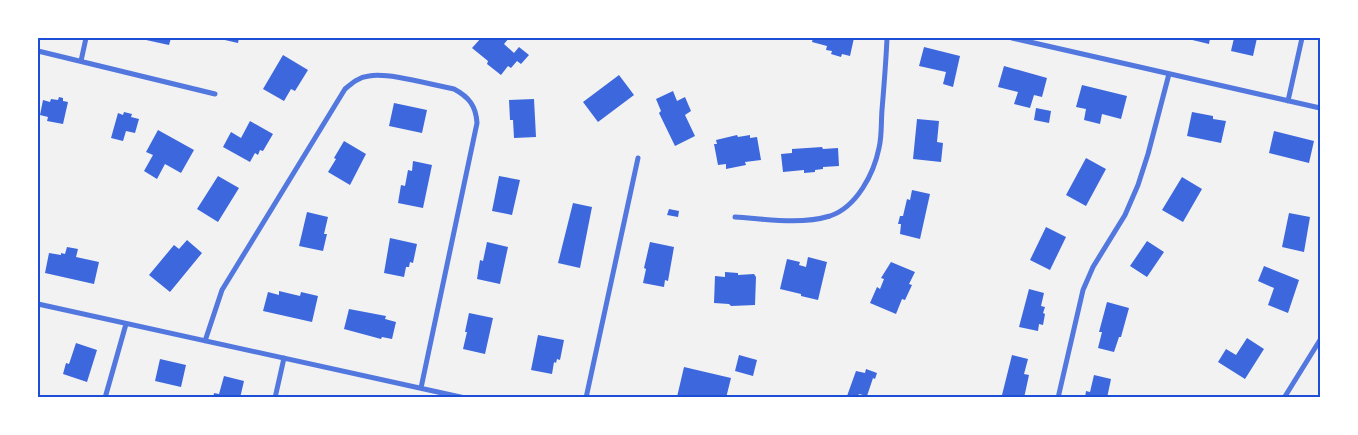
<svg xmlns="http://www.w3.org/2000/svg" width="1358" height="435" font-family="Lora,serif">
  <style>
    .building { fill: #3d67dc }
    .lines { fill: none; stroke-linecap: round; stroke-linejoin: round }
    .minor { stroke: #5277de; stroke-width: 5 }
    .neatline { fill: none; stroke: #1d4ed8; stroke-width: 2 }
  </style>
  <rect width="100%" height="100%" fill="#f2f2f2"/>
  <!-- building -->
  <path class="building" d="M146,38H171L169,45L146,40Z
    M216,38H239L238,43Z
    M481,38H509L504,44L514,53L519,47L529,55L521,64L517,61L511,68L508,66L501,75L487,64L488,61L472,48Z
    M813,38H854L850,56L842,54L841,57L831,54L832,51L826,50L827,46L812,42Z
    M1184,38H1210L1209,44Z
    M1234,38H1257L1253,56L1231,51Z
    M924,47L960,56L953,87L943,84L946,72L919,66Z
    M283,55L308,70L295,91L291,89L284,101L263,89Z
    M1004,66L1047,78L1042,97L1034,95L1030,108L1014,104L1018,92L998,87Z
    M619,75L634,95L598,122L583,102Z
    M1082,85L1127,96L1121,119L1102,114L1100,124L1084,120L1086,109L1076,107Z
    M673,91L677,101L685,97L691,111L685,115L695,136L675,146L659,113L661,111L656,99Z
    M59,97L63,98V101L68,102L63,124L47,121L48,117L40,115L43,100L50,102L51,99L58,100Z
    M534,99L536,137L514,138L513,120H510L509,100Z
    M394,103L427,110L422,133L389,126Z
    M1036,108L1051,111L1049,123L1034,120Z
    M124,112L132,114L131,117L139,119L135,133L126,131L123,141L111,138L118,113L123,115Z
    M1192,112L1213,116V119L1226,121L1221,143L1187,136Z
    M917,119L939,121L937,142L943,143L941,162L913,159Z
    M250,121L273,134L263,151L260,150L258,155L255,153L250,162L223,147L231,132L241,138Z
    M158,130L194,150L181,173L165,164L157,179L144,171L153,155L146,152Z
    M1274,131L1314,141L1309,163L1269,153Z
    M737,135L738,137L750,135V138L757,137L761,160L745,162L746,165L726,169V164L718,165L714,144H717L716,140Z
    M344,141L366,154L350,185L328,172L336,159L334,158Z
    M822,147L823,149L838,148L839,166L823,167V169L815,170V172L804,173V170L783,172L781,154L792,153V149Z
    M1086,158L1106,169L1086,206L1066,195Z
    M413,161L432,165L423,208L398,203L401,185L405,186L408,170L412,171Z
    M218,176L239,188L218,222L197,209Z
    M499,176L520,180L512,215L492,211Z
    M1182,177L1202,189L1183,222L1162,210Z
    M912,190L930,194L920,239L900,234L901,224H898L900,216H903L907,199L910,200Z
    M573,203L592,207L580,268L558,263Z
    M669,209L679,211L678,217L667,215Z
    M307,212L328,217L324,234H327L323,251L299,246Z
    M1289,213L1310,217L1304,252L1282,247Z
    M1046,227L1066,237L1050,270L1030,260Z
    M390,238L417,244L413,263L410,262L409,267H406L404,277L384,273Z
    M187,240L202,253L170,292L149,275L174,245L179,249Z
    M1147,241L1164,252L1147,277L1130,266Z
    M487,242L508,247L500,284L477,279L480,260L483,261Z
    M650,242L674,247L668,281L665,280L664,287L643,283L646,269L644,268Z
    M67,247L78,249L76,257L99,262L94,284L45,273L49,253L61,255V253L65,254Z
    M808,257L827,262L818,300L801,296V294L780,289L787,259L800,262L799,265L806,267Z
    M891,262L915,272L909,284L912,285L905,300L902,299L896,314L870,303L877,287L880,289L884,279L881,278Z
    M1264,266L1299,280L1288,313L1268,305L1274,288L1258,281Z
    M725,272L738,273V275L754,274L756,277L755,305L731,306L729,304L714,303L715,276L725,277Z
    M1029,289L1044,293L1041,306L1045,307L1043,313L1045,314L1043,325L1039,324L1038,331L1019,327Z
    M279,291L300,296L301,292L318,296L312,322L263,311L268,292L279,295Z
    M1107,302L1129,308L1121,337H1119L1114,352L1098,348L1102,332H1099Z
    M349,309L386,316L385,319L396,322L392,339L382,337L381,339L344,329Z
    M469,313L493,318L485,354L463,349L467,332H465Z
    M538,335L564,340L560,360L557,359L556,363L554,362L552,374L531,370Z
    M1247,338L1264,349L1245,379L1218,362L1226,349L1236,355Z
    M76,343L97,350L87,382L63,374L66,363L69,364Z
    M739,355L757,360L753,376L735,371Z
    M1012,355L1028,359L1024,374L1029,375L1024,398H1011L1002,395Z
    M160,359L186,365L181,387L155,381Z
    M684,367L731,378L726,398H701L691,395V398L677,397Z
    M866,369L877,373L875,379L873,378L867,396L859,394L857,398L847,396L856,371L865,373Z
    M1094,375L1111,379L1107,398H1085L1086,391L1090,392Z
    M224,376L244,381L240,398H213L214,393L219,394Z"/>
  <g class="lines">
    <!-- minor -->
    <path class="minor" d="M1012,38L1320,108
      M38,51L215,94
      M81,61L86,38
      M1288,101L1302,38
      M735,217C766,219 800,225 830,216C857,207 874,173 879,148C882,136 881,122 882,110C884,86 886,62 887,38
      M38,304L465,398
      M205,341L222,290L345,89C352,83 359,77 369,76C388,72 432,85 454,89C469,97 476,106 477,123L421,388
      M105,398L126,324
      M275,398L284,358
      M586,398L638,158
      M1058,398L1083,290L1093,267L1125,215L1138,185L1148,154L1169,74
      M1284,398L1320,340"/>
  </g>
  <!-- border -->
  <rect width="1358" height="435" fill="none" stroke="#ffffff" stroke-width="78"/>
  <rect x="39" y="39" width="1280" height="357" class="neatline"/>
</svg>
